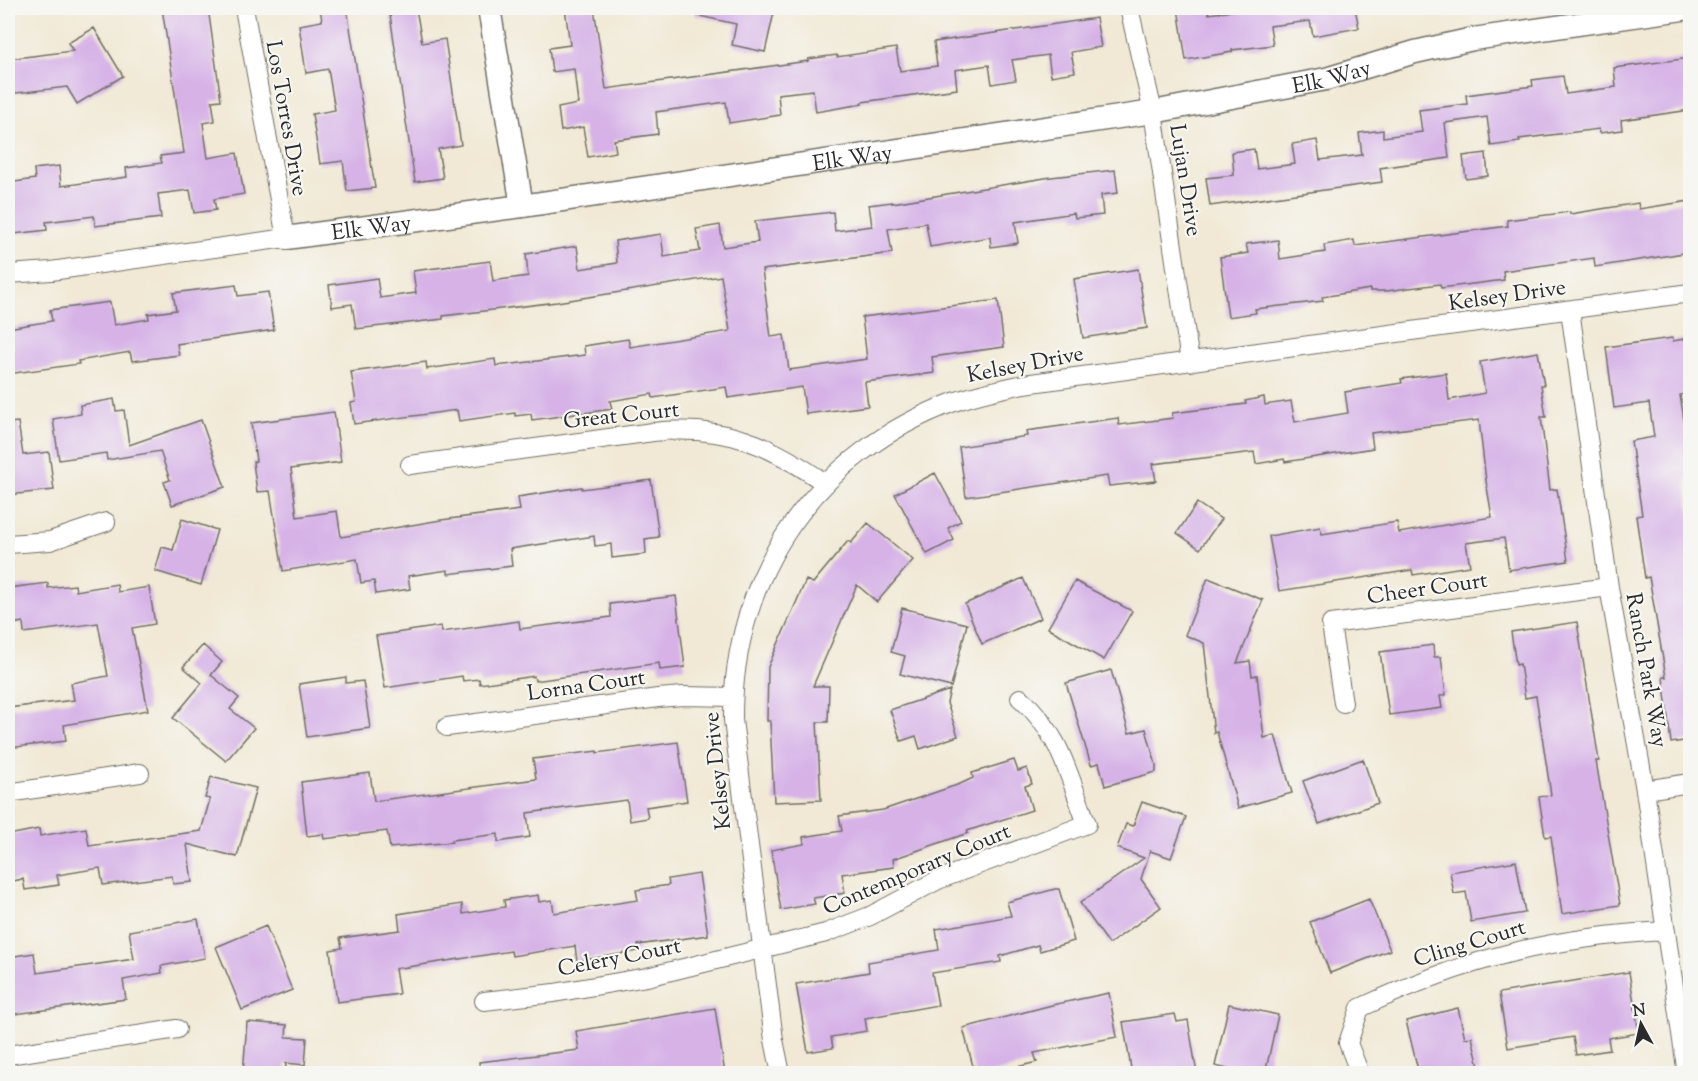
<svg xmlns="http://www.w3.org/2000/svg" width="1698" height="1081" font-family="'Sorts Mill Goudy',serif">
  <style>
    .building { fill: #d6b2e7 }
    .lines { fill: none; stroke-linecap: round; stroke-linejoin: round }
    .minor-casing { stroke: #706e66; stroke-width: 20 }
    .tertiary-casing { stroke: #706e66; stroke-width: 25 }
    .minor { stroke: #fff; stroke-width: 18 }
    .tertiary { stroke: #fff; stroke-width: 22 }
    .labels { text-anchor: middle; stroke-width: 4.5; stroke-linejoin: round; paint-order: stroke }
    .street-label { font-size: 22px; fill: #2b2b2b; stroke: #f6f6f2 }
  </style>
  <rect width="100%" height="100%" fill="#f6f6f2"/>
  <filter id="ink" filterUnits="userSpaceOnUse"><feTurbulence type="fractalNoise" baseFrequency=".0167" numOctaves="2"/><feDisplacementMap in="SourceGraphic" scale="12" xChannelSelector="R" yChannelSelector="G"/><feConvolveMatrix kernelMatrix="1 2 1 2 8 2 1 2 1" color-interpolation-filters="sRGB"/></filter>
  <filter id="wash" filterUnits="userSpaceOnUse"><feTurbulence type="fractalNoise" baseFrequency=".008" numOctaves="4" result="noise"/><feDisplacementMap in="SourceGraphic" scale="24" xChannelSelector="R" yChannelSelector="G"/><feGaussianBlur stdDeviation="1.35" result="paint"/><feColorMatrix in="noise" values="0 0 0 0 0 0 0 0 0 0 0 0 0 0 0 0 0 1.4 0 .05"/><feComposite in="paint" operator="in"/></filter>
  <g filter="url(#wash)">
    <rect width="100%" height="100%" fill="#f1e9d5"/>
    <g id="blocks">
      <!-- building -->
      <path class="building" d="M162,8H208L221,100L212,101L215,121L203,123L208,158L237,153L244,194L214,199L216,210L194,213L190,190L158,194L161,218L95,226L94,216L46,222L47,230L14,234V231L8,232V183L35,179L34,169L59,166L61,186L127,177L126,168L162,163L160,156L184,153Z
        M320,8H347L375,188L347,191L343,161L320,164L312,114L335,110L328,69L306,73L299,25L322,21Z
        M389,8H416L422,43L445,39L461,145L438,149L443,178L415,182Z
        M565,8H594L606,89L808,61V59L837,55V57L896,48L900,71L937,66L934,42L1096,18L1101,47L1071,52L1075,72L1051,76L1048,55L1012,60L1016,80L992,84L989,65L955,70L957,89L862,102V104L816,112L813,90L778,94L780,115L729,123L726,102L656,112L658,134L614,140L616,152L588,157L583,127L561,131L558,108L578,104L574,69L552,72L549,48L570,45Z
        M696,8H775L765,52L732,45L736,24L695,15Z
        M1178,8H1208L1209,14L1250,8H1355L1359,28L1313,36L1310,21L1270,26L1273,45L1232,50V52L1186,60Z
        M94,28L123,76L77,104L67,87L8,94V59L73,51L68,43Z
        M1690,58V110L1621,120L1622,130L1600,133L1599,129L1519,139L1520,142L1491,146L1487,117L1445,123L1449,158L1380,168L1382,182L1210,206L1206,178L1234,175L1232,152L1254,149L1257,169L1295,164L1292,144L1317,140L1320,160L1362,155L1359,133L1383,130V137L1422,132L1419,110L1467,104L1466,95L1533,86L1532,80L1563,76L1566,94L1616,87L1614,68Z
        M1486,153L1488,176L1466,179L1463,156Z
        M1115,170L1118,193L1101,195L1103,215L1075,218L1074,213L1015,222L1018,243L991,247L990,237L930,247L926,223L888,229L892,253L762,270L771,337L784,335L789,370L867,359L862,317L998,300L1004,347L932,357L934,373L865,382L868,406L806,414L802,387L728,398L726,387L653,398L652,394L610,401L612,409L532,420L531,414L515,416V413L459,421L457,410L354,424L351,403L356,402L351,372L426,362L427,369L495,359L496,366L585,355L584,346L628,339L630,347L730,331L721,276L557,302L443,316V319L356,329L352,304L332,307L329,285L377,278L380,298L416,293L413,271L490,261L493,281L528,276L526,254L577,246L580,269L617,263L615,241L661,234L664,257L700,251L696,229L720,225L723,247L758,242L755,221L833,212L835,231L872,226L869,205L892,202V203L1051,177Z
        M1690,201V252L1595,267L1594,258L1503,271L1504,280L1441,288L1440,284L1386,291H1370V289L1322,297L1323,301L1255,309L1256,313L1228,317L1220,257L1248,253L1246,244L1278,240L1280,259L1325,252L1324,245L1354,240L1355,246L1508,226L1507,220L1570,212V214L1638,203L1639,209Z
        M1138,269L1147,328L1083,338L1074,279Z
        M236,285L238,296L268,292L274,330L177,344L179,355L132,361L130,352L78,361L79,364L8,374V328L52,321L50,310L110,302L114,325L149,319L148,314L176,310L173,293Z
        M1672,338L1673,341L1690,338V393L1680,395L1686,432H1689L1690,442V480L1686,481L1690,514V740L1671,743L1663,677H1666L1649,577L1645,578L1636,516L1642,515L1631,441L1654,437L1649,403L1614,408L1606,347Z
        M1538,352L1544,385H1541L1546,417H1541L1550,490L1557,489L1568,561L1509,570L1504,538L1466,543L1470,566L1413,575L1412,570L1279,591L1269,536L1320,527L1322,534L1397,522L1399,533L1492,517L1486,481L1479,420L1371,433L1373,448L1285,462L1284,459L1256,464L1254,452L1153,464L1156,481L1109,486L1107,476L966,497L959,447L1027,436L1026,431L1118,418L1119,425L1173,418L1172,413L1246,404L1245,401L1264,397L1265,405L1291,401L1295,422L1348,413L1345,392L1402,383L1401,379L1446,373L1449,400L1485,393L1480,362Z
        M114,399L116,411L124,410L129,445L201,420L225,487L172,505L164,482L170,480L160,451L107,460L106,453L59,460L53,419L81,414L80,405Z
        M334,412L341,462L291,469L297,517L337,511L341,537L441,520L520,510L518,497L582,487V489L651,480L659,537L645,539L646,554L612,558L611,544L595,546L594,536L510,549L512,566L448,574V570L408,576L410,589L376,594L374,581L361,583L357,559L283,571L270,491L257,492L253,462L256,461L251,423Z
        M18,422L23,455L49,452L54,490L8,495V423Z
        M935,473L961,521L948,528L954,540L927,554L895,494Z
        M1197,503L1221,519L1200,549L1177,533Z
        M182,519L217,530L201,585L155,571L162,547L173,550Z
        M868,523L913,560L877,602L857,585L813,686H829L828,722H817L821,800L774,802L770,721H767L768,667L806,580L813,583L848,541L851,543Z
        M1023,578L1041,618L982,644L965,604Z
        M1208,578L1263,600L1237,663L1250,661L1252,676L1257,675L1264,738L1275,735L1292,793L1238,808L1217,732L1214,733L1204,643L1185,635Z
        M1075,581L1132,611L1104,660L1048,628Z
        M48,583V588L75,585L76,591L117,584L118,592L149,587L155,624L132,628L148,710L64,725L66,741L8,748V708L74,700L71,683L108,676L98,623L24,633L23,622L8,625V588Z
        M676,596L685,667L660,670L659,663L535,681L534,676L480,684L479,679L463,681L462,676L385,688L376,636L441,626L442,632L519,621L520,629L611,617L610,604Z
        M902,608L967,624L951,687L900,674L905,656L891,652Z
        M1577,622L1599,761H1596L1620,905L1562,914L1551,836L1545,837L1539,797L1551,795L1536,696L1525,698L1520,664L1516,665L1511,632Z
        M203,645L222,662L211,675L239,698L230,709L254,728L226,761L173,718L202,683L183,667Z
        M1433,645L1434,657H1441L1446,695L1440,696L1442,708L1389,715L1380,652Z
        M1111,670L1129,733L1146,729L1156,765V772L1105,786L1099,763L1091,765L1066,683Z
        M346,677V683L363,681L370,728L307,737L299,684Z
        M950,690L947,703L958,736L920,749L916,736L901,741L890,710Z
        M678,742L687,801L646,807L648,818L630,821L627,800L527,813L530,837L498,842V834L452,840V842L390,848L387,831L324,839L323,834L307,836L301,782L370,773L374,801L536,779L533,759L597,751V753Z
        M1363,759L1378,803L1319,824L1303,781Z
        M1014,760L1018,771L1027,768L1032,784L1025,786L1032,810L967,831L968,833L893,859L894,867L842,874L845,893L813,898L815,904L781,910L771,850L804,844L803,837L842,831L839,816L883,810L960,784L973,778L972,773Z
        M211,777L256,788L237,857L187,844L192,882L173,884L172,876L103,885L100,868L57,875L59,885L25,890L23,879L8,882V835L39,829L40,836L86,828L89,846L201,831L210,799L205,798Z
        M1142,802L1186,817L1171,858L1150,851L1141,879L1161,907L1109,944L1080,903L1144,858L1117,848L1126,824L1133,826Z
        M1516,861L1525,913L1471,922L1466,892L1454,894L1450,872Z
        M699,874L708,935L638,945L639,951L577,961L575,946L512,956L511,951L395,969L399,994L337,1002L330,950L342,948L340,938L400,930L398,914L462,904L463,914L505,907L504,900L538,895L539,902L552,900L554,913L638,900L636,890L669,885L668,879Z
        M1055,889H1059L1074,941L1040,951L1038,945L1000,956L1001,962L932,973L938,1005L865,1018L867,1031L831,1037L833,1048L808,1052L796,984L869,972L868,962L939,950L936,929L1011,916L1007,902Z
        M1369,899L1390,950L1330,973L1310,922Z
        M198,919L205,958L161,966L162,973L123,980L126,999L8,1015V957L34,953L37,973L134,959L129,931Z
        M266,926L292,990L242,1010L216,947Z
        M1629,972L1639,1033L1608,1038L1610,1050L1576,1055L1573,1037L1508,1048L1499,993Z
        M1109,993L1117,1037L1034,1053L1037,1062L990,1074H975L963,1028L1052,1005Z
        M1229,1004L1278,1015L1265,1074H1248L1215,1066Z
        M715,1008L725,1074H480L479,1062L579,1050L576,1031Z
        M1458,1008L1465,1038L1472,1037L1480,1071L1471,1074H1419L1406,1021Z
        M1175,1014L1177,1022L1188,1020L1197,1074H1132L1123,1022Z
        M247,1022L287,1025L286,1037L307,1038L305,1065L286,1063L285,1074H243Z"/>
    </g>
  </g>
  <g filter="url(#ink)">
    <use href="#blocks" fill-opacity="0" stroke="#706e66" stroke-width="1.5"/>
    <g class="lines">
      <!-- minor casing -->
      <g class="minor-casing">
        <path id="minor" d="M1129,8L1153,112L1190,362
          M8,274L51,271L286,238L244,8
          M1570,310L1609,587L1645,790L1687,1074
          M410,465L653,432C724,425 769,443 826,484
          M8,544L50,541L106,522
          M1343,703L1331,624L1609,587
          M447,727L658,698L683,696L733,697
          M1645,790L1690,783
          M8,793L140,773
          M484,1001L554,993L647,977L826,933L870,916L938,880L1087,824C1069,777 1060,732 1020,698
          M8,1055L177,1029
          M781,1074L774,1040L733,720C732,574 816,453 954,402C976,394 1000,389 1024,384L1690,293
          M1360,1074L1348,1043L1360,1008C1464,959 1551,937 1666,931"/>
      </g>
      <!-- tertiary casing -->
      <g class="tertiary-casing">
        <g id="tertiary">
          <path d="M489,8L522,206"/>
          <path id="s1" d="M286,238L522,206L1153,112L1326,79L1415,52L1473,39L1690,8"/>
        </g>
      </g>
      <!-- minor -->
      <use href="#minor" class="minor"/>
      <!-- tertiary -->
      <use href="#tertiary" class="tertiary"/>
    </g>
  </g>
  <g class="labels">
    <!-- street labels -->
    <g class="street-label">
      <text dy="8" stroke="none"><textPath href="#s1" startOffset="1058">Elk Way</textPath></text>
      <text transform="translate(288 118) rotate(80)" y="8">Los Torres Drive</text>
      <text dy="8" stroke="none"><textPath href="#s1" startOffset="572">Elk Way</textPath></text>
      <text transform="translate(1187 180) rotate(81)" y="8">Lujan Drive</text>
      <text dy="8" stroke="none"><textPath href="#s1" startOffset="86">Elk Way</textPath></text>
      <text transform="translate(1507 294) rotate(-8)" y="8">Kelsey Drive</text>
      <text transform="translate(1025 363) rotate(-11)" y="8">Kelsey Drive</text>
      <text transform="translate(621 414) rotate(-6)" y="8">Great Court</text>
      <text transform="translate(1427 587) rotate(-8)" y="8">Cheer Court</text>
      <text transform="translate(1648 670) rotate(80)" y="8">Ranch Park Way</text>
      <text transform="translate(586 684) rotate(-8)" y="8">Lorna Court</text>
      <text transform="translate(716 771) rotate(-96)" y="8">Kelsey Drive</text>
      <text transform="translate(916 868) rotate(-23)" y="8">Contemporary Court</text>
      <text transform="translate(1469 942) rotate(-17)" y="8">Cling Court</text>
      <text transform="translate(619 956) rotate(-11)" y="8">Celery Court</text>
    </g>
  </g>
  <!-- margin -->
  <rect width="1698" height="1081" fill="none" stroke="#f6f6f2" stroke-width="30"/>
  <!-- north arrow -->
  <g transform="translate(1641 1024) rotate(352)" stroke="#f6f6f2" stroke-width="4.5" paint-order="stroke">
  <path d="M0-4.5L10 22L0 15L-10 22Z" fill="#2b2b2b"/>
  <text y="-9" font-size="16" font-weight="bold" text-anchor="middle" fill="#2b2b2b">N</text>
  </g>
</svg>
